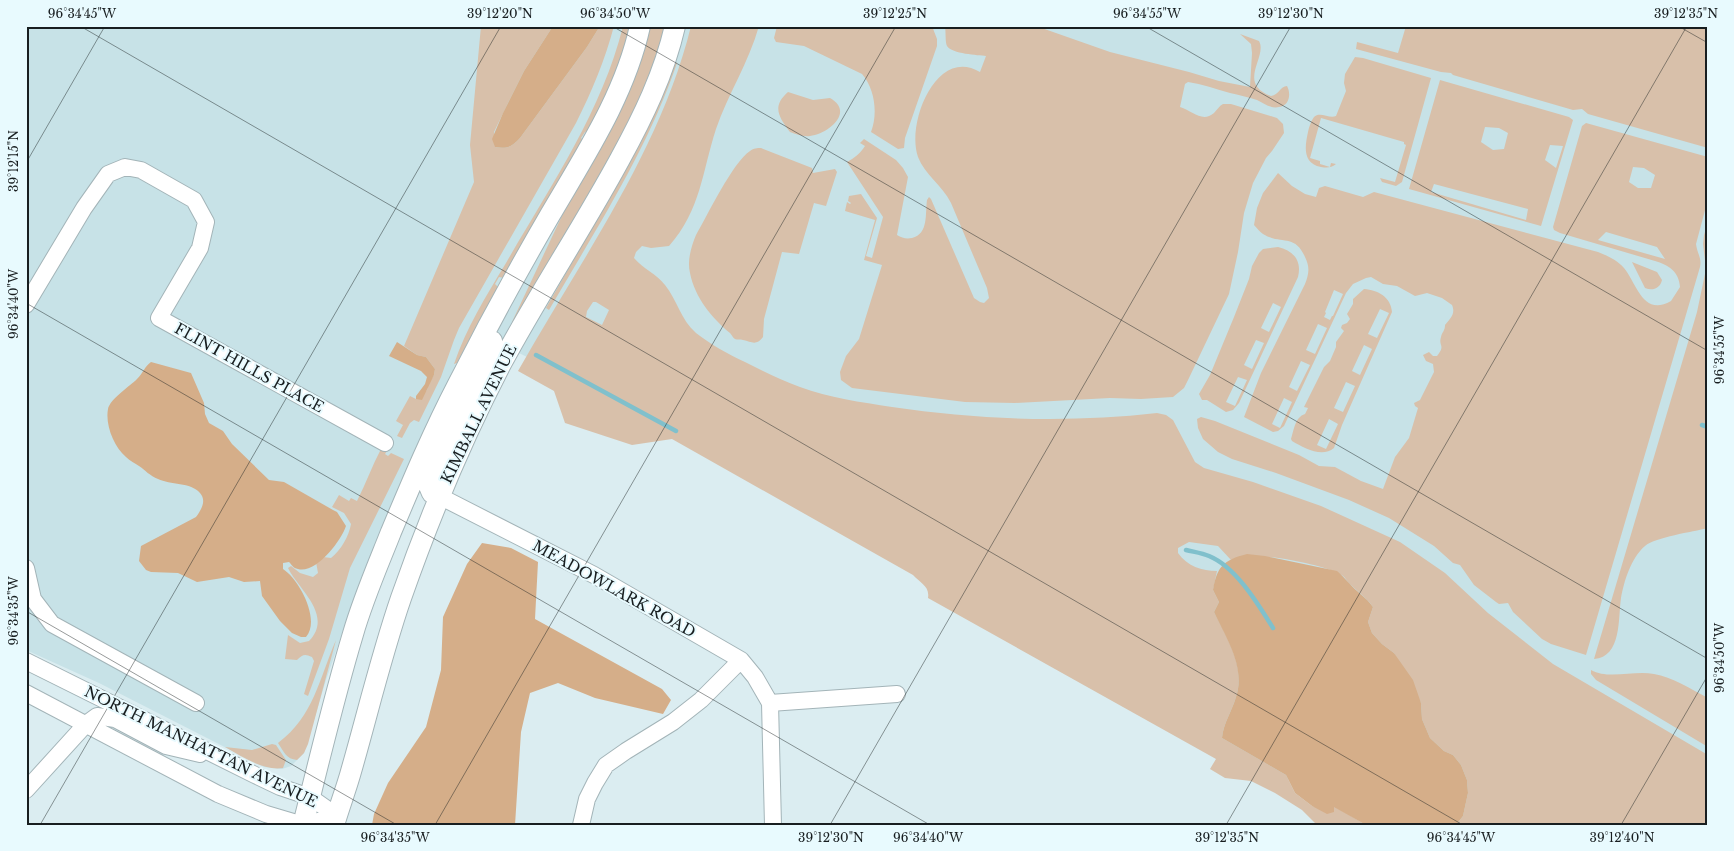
<svg xmlns="http://www.w3.org/2000/svg" width="1734" height="851" font-family="'Libre Baskerville',serif">
  <style>
    .built { fill: #c7e2e7 }
    .green { fill: #d8c0aa; fill-rule: evenodd }
    .forest { fill: #d5ae89 }
    .lines { fill: none; stroke-linecap: round; stroke-linejoin: round }
    .stream { stroke: #80c0cc; stroke-width: 4.5 }
    .minor-casing { stroke: #a3b4b8; stroke-width: 18 }
    .major-casing { stroke: #a3b4b8; stroke-width: 22 }
    .minor { stroke: #fff; stroke-width: 16 }
    .major { stroke: #fff; stroke-width: 20 }
    .ticks { fill: none; stroke: #181e20; stroke-width: 1; stroke-opacity: 0.45 }
    .labels { text-anchor: middle; stroke-width: 4; stroke-linejoin: round; paint-order: stroke }
    .street-label { font-size: 15px; fill: #181e20; stroke: #e8fafe }
    .neatline { fill: none; stroke: #181e20; stroke-width: 2 }
    .ticks-label { font-size: 12px; text-anchor: middle; fill: #181e20 }
  </style>
  <rect width="100%" height="100%" fill="#dbedf1"/>
  <!-- built -->
  <path class="built" d="M26,26H1708V825H1370L629,408L519,353L472,326L441,398L363,573L326,680L304,753L291,766L282,769L264,767L99,683L26,650Z"/>
  <!-- green -->
  <path class="green" d="M481,26H553L524,71L508,103L494,132L495,147C507,149 512,147 520,138L587,47L600,26H614C605,60 592,91 576,123L459,328L454,340L441,377L419,422L414,420L410,423L402,438L397,436L403,425L396,421L410,396L416,399L427,390L428,385L434,375L435,369L426,357L417,355L404,346L474,182L470,145Z
    M623,26H631L616,74L589,130L585,132L581,138L582,139L580,147L504,278L499,277L495,284L497,286V289L457,363L454,364C466,328 486,296 506,263C549,188 602,112 623,26Z
    M650,26H665C657,55 649,82 637,109C603,184 554,251 516,325L512,322L567,205L617,117L634,77Z
    M691,26H759C749,62 728,94 716,129C702,172 701,210 669,246L651,248L642,246L636,252L634,258C643,269 657,274 665,285C677,300 681,320 696,333C710,344 728,354 745,362C763,371 781,380 800,387C829,398 861,402 892,407C980,420 1068,423 1157,413L1166,415L1173,420L1195,462L1204,468L1253,482L1321,506L1400,542L1445,573L1488,613L1553,664L1708,755V825H1456L1463,816L1468,793L1467,780L1461,765L1453,755L1444,751L1430,738L1422,719L1421,703L1394,653L1382,644L1372,633L1368,622L1373,607C1367,598 1359,593 1351,585C1347,582 1345,576 1340,574C1320,564 1250,549 1231,560L1218,546L1189,542L1178,548V553C1187,566 1202,571 1217,571L1213,590L1219,602L1214,612C1227,638 1246,667 1236,697C1232,711 1223,724 1222,738L1286,775L1295,793L1312,806L1334,812V806L1366,825H1317L1302,810L1275,793L1251,781L1225,778L1210,769L1216,759L928,598C930,586 920,583 913,575L672,439L632,445L565,423L554,391L518,371C581,259 660,152 691,26ZM593,302H596L609,310L602,325L586,317L587,311Z
    M777,26H932L937,39V46L905,138L904,148L898,149L871,132C878,114 875,89 862,74L804,46L776,42L774,38Z
    M945,26H1036L1110,52L1189,72L1219,81L1250,87L1252,53L1251,44L1240,34L1259,41C1268,57 1236,83 1271,96C1279,95 1280,86 1287,86C1291,93 1290,106 1279,107C1271,109 1263,103 1257,100C1248,97 1239,95 1230,93C1216,89 1202,84 1188,82L1185,84L1180,107C1193,111 1202,123 1214,113C1217,110 1219,106 1223,104H1231L1277,118L1283,124L1284,133L1272,151L1266,158L1253,183L1244,213L1238,252L1229,294L1189,378L1184,388L1173,397L1141,399L1110,398L1015,403L965,402L852,388L841,380L840,372L846,356L859,339L882,265L864,260L875,220L845,211L847,202L850,204L851,203L848,201L849,196L861,194L877,218L866,256L872,258L883,217L847,162C854,158 860,154 865,146L860,143L864,139L896,160L903,168L908,177L897,235C902,238 906,239 912,238C929,234 925,213 927,200L929,197L931,199L974,298L980,302L984,303L989,298L987,288L951,203C942,185 925,175 918,157C906,124 936,46 980,72L986,56C978,55 952,54 947,46C945,42 946,32 945,26Z
    M1406,26H1708V148L1588,114L1582,109L1573,110L1453,75L1451,73L1441,72L1356,49L1357,42L1398,53Z
    M1355,57L1363,58L1431,78L1402,182L1396,186L1382,182L1380,178L1395,182L1406,145L1404,144V142L1321,118L1310,158L1320,161V164L1330,167L1331,163L1336,164C1331,168 1327,168 1321,167C1302,163 1305,146 1308,132C1309,127 1311,121 1314,117C1320,111 1329,119 1336,116L1346,91L1344,83L1345,74Z
    M673,61L677,63C647,151 596,229 549,310L546,308L641,142L657,107Z
    M1440,80L1569,117L1573,120L1541,226L1409,189ZM1485,127L1499,128L1508,133L1504,149L1493,150L1481,142ZM1550,145L1563,146L1556,168L1545,160ZM1434,184L1528,209L1526,220L1431,192Z
    M788,92L813,100L830,98C855,112 828,134 810,136C803,137 796,134 790,132C778,116 772,106 788,92Z
    M1586,123L1708,157V199L1696,244C1697,253 1702,258 1700,267L1586,655L1551,644L1542,639L1513,612L1508,603L1499,604L1496,602L1474,585L1460,565L1453,563L1434,546L1389,518L1349,500L1276,473L1232,459L1218,452L1203,439L1198,428L1197,419L1201,417L1215,421L1299,455L1319,466L1335,467L1361,481L1383,489L1395,457L1409,438L1418,408L1415,406L1414,403L1420,400L1434,372L1433,364L1426,361L1423,355L1429,352L1433,356H1437C1446,345 1438,346 1441,337C1442,332 1445,331 1445,325C1450,319 1456,314 1452,305L1442,298L1427,293L1415,296L1397,286L1383,284L1371,277L1366,278L1353,284L1346,293L1284,426L1278,431L1273,432L1244,417L1261,373L1305,284C1309,274 1310,267 1305,257C1295,233 1280,245 1263,234C1260,232 1257,228 1254,225L1257,208L1263,193L1278,173L1292,186L1305,194L1316,197L1319,188L1325,186L1363,197L1374,192L1598,252C1608,256 1617,260 1624,268C1637,284 1643,317 1671,301L1680,287C1679,271 1668,265 1655,261L1560,233L1554,230L1553,227L1582,126ZM1633,167L1644,168L1655,175L1651,188H1638L1629,182ZM1606,232L1657,247L1665,259L1598,240ZM1334,290L1343,294L1333,316H1332L1330,320L1324,317L1326,313L1325,312ZM1318,324L1327,328L1315,354L1306,350ZM1301,361L1310,365L1297,391L1289,387ZM1284,398L1292,402L1280,428L1272,424Z
    M761,148L812,168L813,173L835,169L837,172L826,206L814,203L799,254L782,252L764,319L763,337C756,346 752,342 743,340C740,339 737,340 735,339C733,338 732,335 730,333C712,318 695,298 690,273C687,261 691,247 696,235C707,216 733,162 750,151C754,148 757,148 761,148Z
    M1708,222V528C1692,532 1656,537 1645,546C1631,558 1624,581 1621,598C1618,618 1622,657 1594,659L1697,312L1706,269L1703,244L1704,235Z
    M1278,247C1294,251 1302,261 1298,277L1239,403L1233,410L1226,412L1207,400H1202L1199,394L1210,375L1234,317L1249,279L1252,266L1259,253L1263,249ZM1273,303L1281,307L1269,332L1261,328ZM1256,340L1264,343L1252,369L1244,365ZM1238,377L1247,380L1235,406L1226,402Z
    M1632,262L1657,272L1662,280C1660,289 1652,291 1645,288Z
    M1364,289C1378,290 1391,297 1392,312L1342,425L1334,448C1322,458 1304,448 1292,441L1291,439C1294,430 1295,417 1305,414L1308,408L1304,407L1324,367L1330,361L1336,347V342L1344,331L1341,328L1342,325L1347,323L1350,319L1347,314L1353,304V299ZM1380,309L1389,313L1377,338L1368,334ZM1364,345L1372,349L1360,375L1352,371ZM1346,382L1355,386L1343,412L1334,408ZM1329,419L1338,424L1326,449L1317,445Z
    M381,449L387,451L385,454L388,456L391,453L404,459L350,568L329,639L308,696L304,694L314,661L312,657C305,654 303,654 297,660L285,659L288,635L300,643L309,641C334,615 298,589 288,568L291,566L300,573L313,577L318,573L316,562L323,557L331,558C341,550 349,536 351,524L344,513L332,507L339,495L349,501L351,498L357,501C366,483 372,466 381,449Z
    M336,640L308,744L304,753L297,760C286,759 284,752 278,743C314,716 319,679 336,640Z
    M1591,670C1609,680 1634,670 1654,674C1672,677 1691,689 1708,698V747L1596,680L1591,674Z
    M272,744L276,745L286,760L283,768C263,771 243,757 225,747L252,750Z"/>
  <!-- forest -->
  <path class="forest" d="M553,26H600L587,47L520,138C512,147 507,149 495,147L492,139L503,113L524,71Z
    M397,342L417,355L426,357L435,369L434,375L422,400L416,399V396L425,384L427,377L421,371L389,356Z
    M151,362L191,373L204,403L205,414L209,423L223,431L232,444L269,480L284,482L333,510L337,512L346,526C341,541 316,574 298,569C293,568 292,565 289,562L283,563V569C299,579 321,620 306,637H301L292,633L280,621L262,596L260,581L244,582L229,577L197,582L178,573L151,572L146,570L139,561L141,546L196,517C201,510 207,501 200,493C191,482 170,485 158,479C150,476 145,470 139,466C135,463 130,461 126,457C114,447 105,425 108,409C110,399 130,386 137,379C143,373 145,366 151,362Z
    M482,543L511,548L538,562L535,619L662,689L671,700L663,714L595,698L558,683L530,693L521,732L515,825H372L374,814L388,783L426,727L441,670L443,617L467,564Z
    M1247,554L1265,556L1337,571C1342,575 1345,579 1349,583C1357,592 1366,597 1373,607L1368,622L1372,633L1382,644L1394,653L1413,680L1421,703L1422,719L1430,738L1444,751L1453,755L1461,765L1467,780L1468,793L1463,816L1456,825H1366L1334,807V812L1327,814L1312,806L1295,793L1286,775L1222,738C1223,724 1232,711 1236,697C1246,667 1226,638 1214,612L1219,602L1213,590C1217,567 1223,560 1247,554Z"/>
  <g class="lines">
    <!-- stream -->
    <path class="stream" d="M536,355L676,431
      M1702,425L1708,427
      M1186,550C1194,552 1202,553 1209,556C1236,567 1258,604 1273,628"/>
    <!-- minor casing -->
    <g class="minor-casing">
      <path id="minor" d="M26,305L84,208L108,174L125,167L141,170L194,200L206,222L200,248L159,318L385,443
        M439,496L594,575L741,660L755,677L770,703L897,694
        M26,568L33,599L52,624L196,703
        M26,661L255,775L280,787L310,797L337,816
        M26,693L218,794L266,814L303,825L337,816
        M770,703L773,825
        M26,790L86,724L97,716L115,719L166,746L200,754
        M581,825L587,799L595,783L606,765L626,751L673,722L701,700L741,660"/>
    </g>
    <!-- major casing -->
    <g class="major-casing">
      <path id="major" d="M439,496L432,493L429,486L431,477L480,375L492,341
        M303,825C319,761 334,697 353,634C363,599 378,565 391,532C412,482 433,432 458,384C487,327 518,270 550,215C585,155 625,95 640,26
        M334,825C339,808 345,792 350,775C367,716 381,656 401,598C429,518 462,439 501,364C538,295 582,229 620,159C643,117 664,74 675,26"/>
    </g>
    <!-- minor -->
    <use href="#minor" class="minor"/>
    <!-- major -->
    <use href="#major" class="major"/>
  </g>
  <!-- ticks -->
  <path class="ticks" d="M80,26L1463,825M612,26L1708,659M1145,26L1708,351M1678,26L1708,43M26,163L105,26M26,303L930,825M26,611L397,825M40,825L501,26M435,825L896,26M830,825L1291,26M1226,825L1687,26M1621,825L1708,675"/>
  <g class="labels">
    <!-- street labels -->
    <g class="street-label">
      <text transform="translate(249 368) rotate(29)" y="5">FLINT HILLS PLACE</text>
      <text transform="translate(479 414) rotate(-64)" y="5">KIMBALL AVENUE</text>
      <text transform="translate(614 589) rotate(29)" y="5">MEADOWLARK ROAD</text>
      <text transform="translate(201 747) rotate(26)" y="5">NORTH MANHATTAN AVENUE</text>
    </g>
  </g>
  <!-- border -->
  <rect width="1734" height="851" fill="none" stroke="#e8fafe" stroke-width="55"/>
  <rect x="28" y="28" width="1678" height="796" class="neatline"/>
  <g class="ticks-label">
    <text x="82" y="18">96°34'45"W</text>
    <text x="500" y="18">39°12'20"N</text>
    <text x="615" y="18">96°34'50"W</text>
    <text x="895" y="18">39°12'25"N</text>
    <text x="1147" y="18">96°34'55"W</text>
    <text x="1291" y="18">39°12'30"N</text>
    <text x="1686" y="18">39°12'35"N</text>
    <text transform="translate(14 161) rotate(-90)" y="4">39°12'15"N</text>
    <text transform="translate(14 304) rotate(-90)" y="4">96°34'40"W</text>
    <text transform="translate(1720 350) rotate(-90)" y="4">96°34'55"W</text>
    <text transform="translate(14 611) rotate(-90)" y="4">96°34'35"W</text>
    <text transform="translate(1720 658) rotate(-90)" y="4">96°34'50"W</text>
    <text x="395" y="842">96°34'35"W</text>
    <text x="831" y="842">39°12'30"N</text>
    <text x="928" y="842">96°34'40"W</text>
    <text x="1227" y="842">39°12'35"N</text>
    <text x="1461" y="842">96°34'45"W</text>
    <text x="1622" y="842">39°12'40"N</text>
  </g>
</svg>
